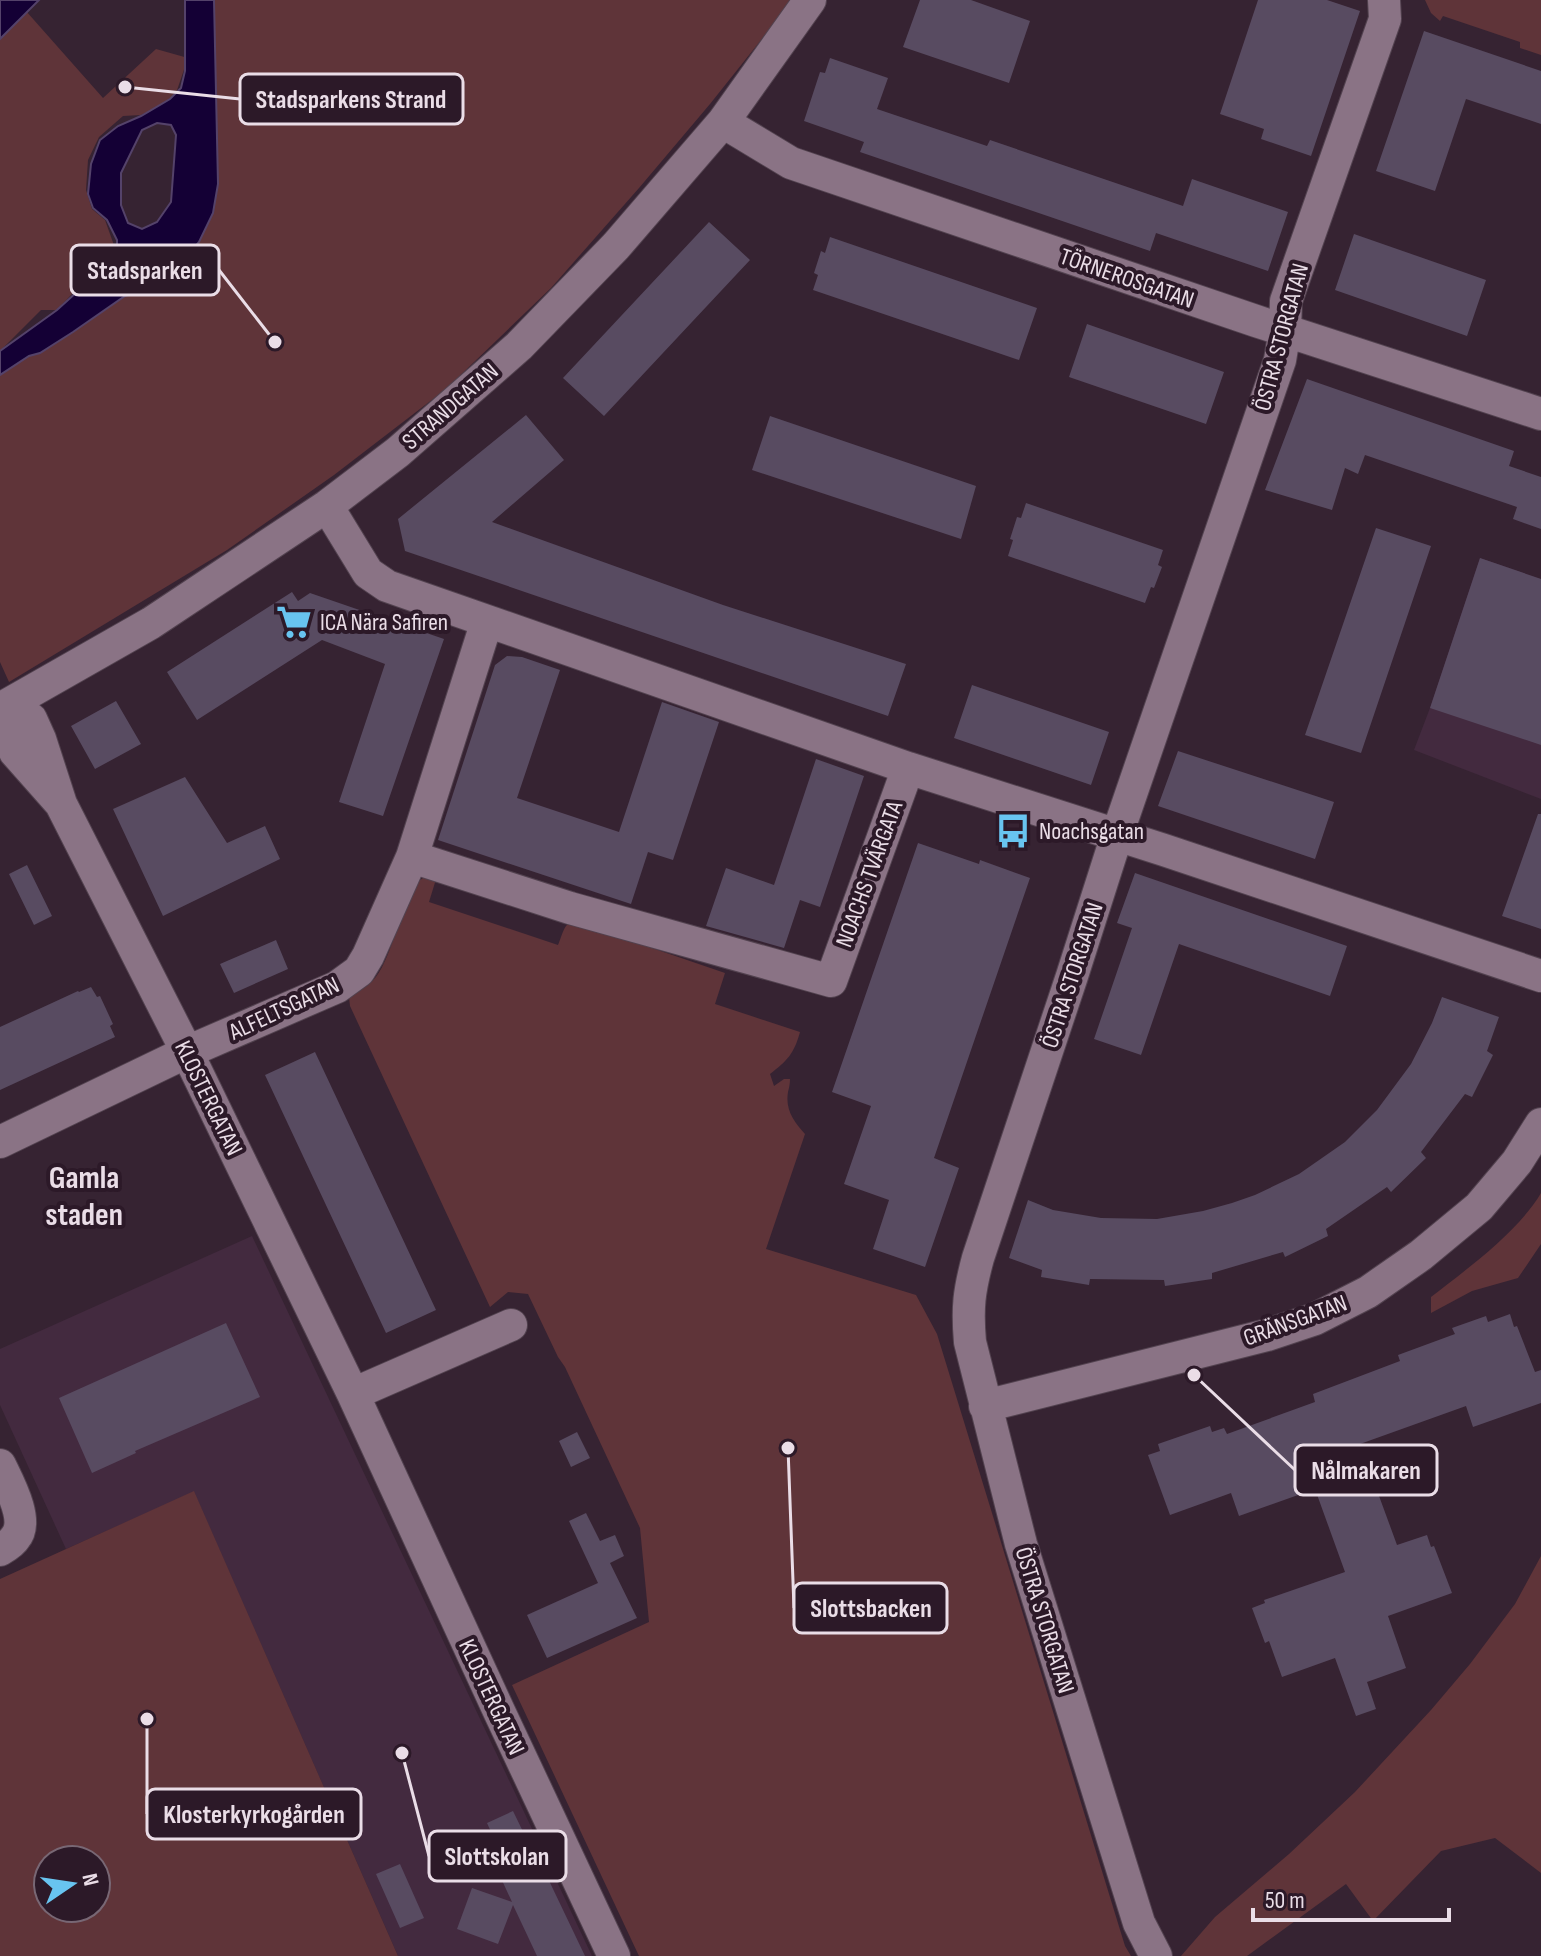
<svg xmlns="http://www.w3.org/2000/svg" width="1541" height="1956" font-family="'Sofia Sans Condensed',sans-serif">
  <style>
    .built { fill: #432a3f }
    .green { fill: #5f3439; fill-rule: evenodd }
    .water { fill: #140035; stroke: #54426a; stroke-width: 2; fill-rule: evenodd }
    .building { fill: #584b61 }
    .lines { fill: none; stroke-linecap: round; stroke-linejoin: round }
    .minor-casing { stroke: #52424f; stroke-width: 34 }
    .minor { stroke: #8a7385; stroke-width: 32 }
    .labels { text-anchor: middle; stroke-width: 8; stroke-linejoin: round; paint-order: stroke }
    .street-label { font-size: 24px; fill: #eadde7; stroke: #2c1928 }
    .poi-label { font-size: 24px; fill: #eadde7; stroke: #2c1928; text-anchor: start }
    .district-label { font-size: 32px; font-weight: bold; fill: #eadde7; stroke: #2c1928 }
    .leader { fill: none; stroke: #eadde7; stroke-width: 3 }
    .callout-dot { fill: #eadde7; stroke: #2c1928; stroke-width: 3 }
    .callout { fill: #2c1928; stroke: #eadde7; stroke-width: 3 }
    .callout-label { font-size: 26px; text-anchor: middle; font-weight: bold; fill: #eadde7 }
  </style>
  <rect width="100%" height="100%" fill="#362332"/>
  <!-- built -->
  <path class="built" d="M1480,558L1541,579V799L1414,750L1430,708Z
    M252,1236L592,1956H398L194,1492L66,1549L0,1405V1349Z"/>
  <!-- green -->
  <path class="green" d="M214,0H790L777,20L710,104L639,188L551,288L446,389L334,475L227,550L9,682L0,662V375L29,356L40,353L73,332L125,296L149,287L218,184Z
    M1425,0H1541V55L1520,48V42L1443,16L1440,21L1431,13Z
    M26,11L103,98L156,49L188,58L174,99L141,115L123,116L99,137L88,160L86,190L92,209L105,220L115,248L57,310H41L0,351V39Z
    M437,876L429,902L558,945C562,937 563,924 573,921L725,973L715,1004L800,1032C794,1054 787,1061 770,1074L774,1086L784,1079H790C790,1084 789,1088 788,1092C785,1110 794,1122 805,1134L766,1249L916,1295L937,1334L1125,1946L1131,1956H639L512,1685L649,1622L640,1528L565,1367L558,1357L528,1294L508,1292L490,1307L350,1006L349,997C358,992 368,986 375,978C394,957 404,885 425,877C428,875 433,876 437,876Z
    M1541,1193V1244L1518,1278L1472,1291L1431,1313V1297C1467,1269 1518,1232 1541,1193Z
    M194,1491L398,1956H0V1579ZM48,1860H96V1908H48Z
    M1541,1556V1873L1495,1838L1441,1851L1373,1921L1346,1884L1247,1956H1181L1215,1917L1289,1854L1355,1792L1431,1710L1470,1664L1515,1604Z"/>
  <!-- water -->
  <path class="water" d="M0,0H39L0,39Z
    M185,0H214L218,184L213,213L199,242L175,271L149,287L125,296L73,332L40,353L29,356L0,375V351L57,310L110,262L117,252V240L107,220L93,208L88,194L91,164L100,140L118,126L141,116L170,99L181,88L185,71ZM157,123L171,125L176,135L171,202L157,222L142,229L128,223L121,205V173L142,130Z"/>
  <!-- building -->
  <path class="building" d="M920,0H971L1030,21L1009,83L903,47Z
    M1258,0H1327L1360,11L1311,156L1261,139L1264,129L1220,114Z
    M1424,31L1541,71V124L1466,99L1435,191L1376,171Z
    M830,58L888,78L877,109L987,146L990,140L1183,206L1192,179L1288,212L1268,271L1156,233L1150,251L860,152L864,142L804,121L820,72L825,73Z
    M709,222L750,260L604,416L563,378Z
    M1354,234L1486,280L1467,336L1335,290Z
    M830,237L1037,308L1019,360L813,290L818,275L814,273L821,251L825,253Z
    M1087,324L1224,372L1206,424L1069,377Z
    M1307,379L1514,451L1509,466L1541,477V529L1513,519L1517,507L1365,455L1358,474L1345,468L1332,510L1265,490Z
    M526,415L564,460L492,522L723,605L906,664L888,716L405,551L398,519Z
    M770,416L976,486L961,539L752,470Z
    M1026,503L1163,550L1158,565L1162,567L1154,588L1151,587L1145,603L1008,556L1013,540L1010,539L1017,517L1021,518Z
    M1376,528L1431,546L1361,753L1305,735Z
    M1480,558L1541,579V745L1430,708Z
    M292,592L298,601L310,593L444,639L383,816L339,802L385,664L322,640L197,720L167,672Z
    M507,656L522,657L560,670L517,798L619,832L662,702L719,722L673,860L648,852L631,904L438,840L495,665Z
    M972,685L1109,732L1091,785L954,738Z
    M116,701L141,744L95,769L71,726Z
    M1178,751L1334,802L1315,859L1158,806Z
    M816,759L864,776L820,907L800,900L784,948L706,926L726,868L774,885Z
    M185,777L227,843L265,826L280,859L163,916L113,809Z
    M1538,814H1541V929L1502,916Z
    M918,843L979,864L980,860L1030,878L934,1158L959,1168L925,1267L873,1249L889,1200L844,1184L871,1106L832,1092Z
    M27,865L52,916L34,925L9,874Z
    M1135,873L1347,946L1330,996L1179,944L1141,1055L1094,1039L1132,928L1117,923Z
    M276,940L288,969L234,993L220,964Z
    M91,987L97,997L100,996L113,1024L110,1026L115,1037L0,1090V1027L78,991L79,992Z
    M1442,997L1499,1017L1487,1051L1493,1055L1472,1097L1465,1094L1421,1152L1426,1158L1391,1192L1387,1187L1326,1229L1328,1236L1285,1257L1283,1252L1212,1273V1279L1165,1286L1164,1280L1090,1279L1089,1285L1041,1277L1042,1270L1009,1258L1028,1200L1053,1210L1101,1218L1157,1219L1203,1211L1232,1203L1255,1195L1299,1174L1345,1142L1377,1110L1411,1064L1432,1023Z
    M315,1052L436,1310L386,1333L265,1075Z
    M1510,1314L1514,1327L1517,1326L1535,1372L1541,1370V1403L1473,1427L1466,1406L1360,1444L1397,1545L1427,1535L1431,1547L1434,1546L1452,1593L1388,1616L1406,1668L1367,1682L1376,1709L1356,1716L1335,1658L1282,1677L1269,1641L1265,1643L1252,1608L1265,1603L1264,1600L1345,1572L1315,1489L1239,1516L1231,1493L1170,1515L1148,1455L1160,1451L1158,1444L1210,1426L1212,1432L1224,1428L1227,1434L1315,1402L1313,1394L1400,1361L1398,1355L1455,1334L1452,1328L1486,1316L1488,1322Z
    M226,1323L260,1397L135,1451L136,1453L92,1473L59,1398Z
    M577,1432L590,1458L571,1467L559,1441Z
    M586,1513L600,1541L615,1535L624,1556L610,1563L637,1618L547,1658L527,1615L598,1583L569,1521Z
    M513,1811L530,1846L532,1845L585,1956H537L513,1905L498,1944L457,1929L472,1888L512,1902L494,1863L503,1858L487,1823Z
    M400,1864L424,1918L400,1928L376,1874Z"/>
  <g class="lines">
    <!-- minor casing -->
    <g class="minor-casing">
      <path id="minor" d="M723,122L791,163L1256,321L1541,414
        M327,506L368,573L387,586L908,768L1164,850L1541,976
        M0,709L151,623L327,506L398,452L519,346L616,246L723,122L810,0
        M61,804L15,752L6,731L9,704L31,719L40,739L61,804L187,1052L353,1394L498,1709L614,1956
        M412,857L570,908L831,981L908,768
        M0,1142L187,1052L337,987L359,971L368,956L412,857L487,621
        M353,1394L511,1325
        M985,1406L1267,1335L1315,1319L1368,1292L1421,1255L1479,1207L1517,1162L1541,1124
        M0,1465C8,1482 30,1521 15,1538C12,1543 5,1547 0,1550
        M1156,1956L1139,1923L1021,1544L970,1342C967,1308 969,1291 978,1258L1072,976L1117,835L1280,360L1285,330L1286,301L1385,19L1384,0"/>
    </g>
    <!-- minor -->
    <use href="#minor" class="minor"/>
  </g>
  <!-- icons -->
  <defs>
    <g id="supermarket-bare" transform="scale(2.76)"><path d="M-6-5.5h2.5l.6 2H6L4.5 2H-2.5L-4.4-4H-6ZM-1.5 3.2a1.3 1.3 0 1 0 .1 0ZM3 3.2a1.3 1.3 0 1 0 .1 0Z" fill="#68c4f0" stroke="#2c1928" stroke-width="2.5" paint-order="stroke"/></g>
    <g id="bus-bare" transform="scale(2.76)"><path d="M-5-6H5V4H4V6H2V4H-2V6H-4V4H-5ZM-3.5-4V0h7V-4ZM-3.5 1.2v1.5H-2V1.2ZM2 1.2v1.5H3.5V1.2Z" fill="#68c4f0" stroke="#2c1928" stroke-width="2.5" paint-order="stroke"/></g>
  </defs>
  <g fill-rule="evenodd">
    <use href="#supermarket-bare" x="294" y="622"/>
    <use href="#bus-bare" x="1013" y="831"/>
  </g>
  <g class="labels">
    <!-- street labels -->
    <g class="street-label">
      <text transform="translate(1127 278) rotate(19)" y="8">TÖRNEROSGATAN</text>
      <text transform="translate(1281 337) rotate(-75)" y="8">ÖSTRA STORGATAN</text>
      <text transform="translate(450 406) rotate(-41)" y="8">STRANDGATAN</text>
      <text transform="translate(869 874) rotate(-70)" y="8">NOACHS TVÄRGATA</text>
      <text transform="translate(1072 975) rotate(-72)" y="8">ÖSTRA STORGATAN</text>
      <text transform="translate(284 1008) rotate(-25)" y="8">ALFELTSGATAN</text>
      <text transform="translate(209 1098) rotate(64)" y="8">KLOSTERGATAN</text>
      <text transform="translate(1295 1320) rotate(-20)" y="8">GRÄNSGATAN</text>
      <text transform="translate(1045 1620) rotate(73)" y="8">ÖSTRA STORGATAN</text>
      <text transform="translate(492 1697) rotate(65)" y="8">KLOSTERGATAN</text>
    </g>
    <!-- poi labels -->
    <g class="poi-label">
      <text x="320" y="630">ICA Nära Safiren</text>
      <text x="1039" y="839">Noachsgatan</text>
    </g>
    <!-- district labels -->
    <g class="district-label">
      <text x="84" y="1188">Gamla<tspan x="84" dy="37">staden</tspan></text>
    </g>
  </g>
  <!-- callouts -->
  <path class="leader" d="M125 87L240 99M275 342L219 270M1194 1375L1295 1470M788 1448L794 1608M147 1719L147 1814M402 1753L429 1856"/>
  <g class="callout-dot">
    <circle cx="125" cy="87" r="8"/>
    <circle cx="275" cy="342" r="8"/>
    <circle cx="1194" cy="1375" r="8"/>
    <circle cx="788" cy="1448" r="8"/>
    <circle cx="147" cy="1719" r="8"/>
    <circle cx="402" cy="1753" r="8"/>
  </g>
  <g class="callout">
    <rect x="240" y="74" width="223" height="50" rx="8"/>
    <rect x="71" y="245" width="148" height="50" rx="8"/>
    <rect x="1295" y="1445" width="142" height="50" rx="8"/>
    <rect x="794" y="1583" width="153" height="50" rx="8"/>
    <rect x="147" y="1789" width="214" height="50" rx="8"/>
    <rect x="429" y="1831" width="137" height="50" rx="8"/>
  </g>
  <g class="callout-label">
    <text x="351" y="108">Stadsparkens Strand</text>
    <text x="145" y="279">Stadsparken</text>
    <text x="1366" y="1479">Nålmakaren</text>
    <text x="871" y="1617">Slottsbacken</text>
    <text x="254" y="1823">Klosterkyrkogården</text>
    <text x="497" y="1865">Slottskolan</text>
  </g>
  <!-- north arrow -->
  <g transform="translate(72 1884) rotate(77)"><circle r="38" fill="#2c1928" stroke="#786774" stroke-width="2"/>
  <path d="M0-6L14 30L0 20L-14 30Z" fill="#68c4f0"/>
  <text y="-12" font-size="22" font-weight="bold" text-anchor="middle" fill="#eadde7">N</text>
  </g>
  <!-- scale -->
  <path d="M1253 1908v12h196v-12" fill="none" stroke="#eadde7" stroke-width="4"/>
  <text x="1265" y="1908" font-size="24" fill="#eadde7" stroke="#2c1928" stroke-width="6" paint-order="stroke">50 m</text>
</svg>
